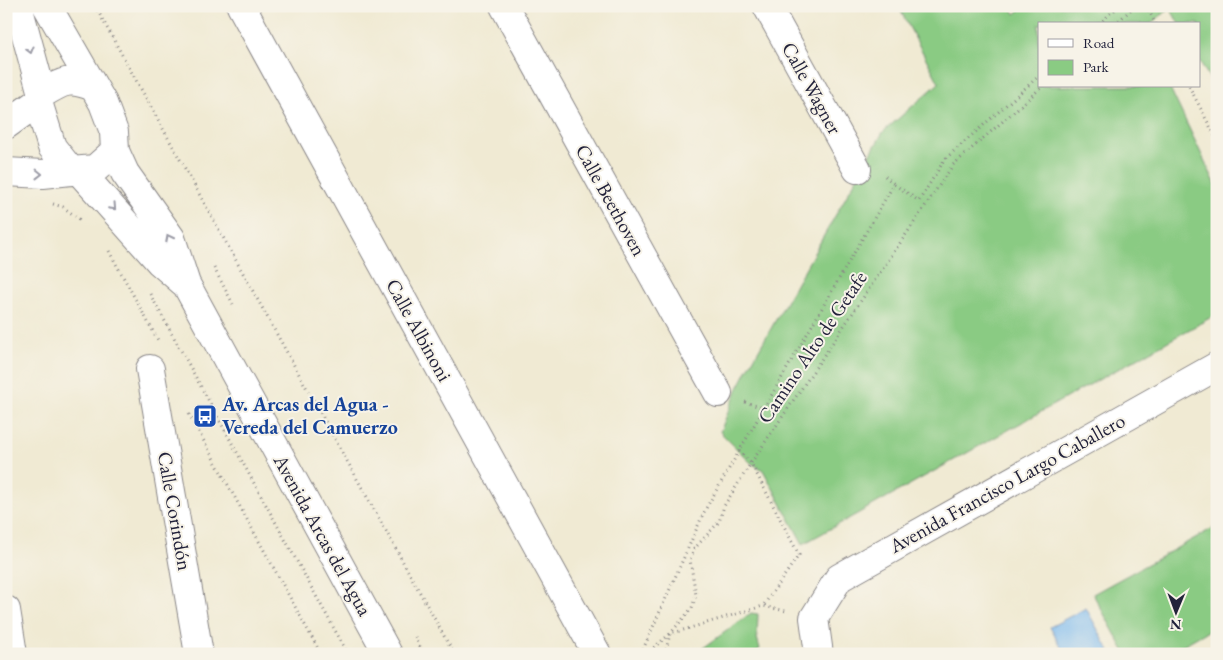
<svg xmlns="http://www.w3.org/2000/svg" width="1223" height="660" font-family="'EB Garamond',serif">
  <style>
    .green { fill: #8acb83; stroke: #56765f }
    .water { fill: #7bbaef; stroke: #4e6e95 }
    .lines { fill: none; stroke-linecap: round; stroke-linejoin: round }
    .street-casing { stroke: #898687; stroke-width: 30 }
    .secondary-casing { stroke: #898687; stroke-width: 30 }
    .path { stroke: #898687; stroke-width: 3; stroke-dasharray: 1 4; stroke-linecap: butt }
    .street { stroke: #fff; stroke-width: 28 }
    .secondary { stroke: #fff; stroke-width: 28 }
    .oneway { stroke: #9c9ca7 }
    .labels { text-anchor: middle; stroke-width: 4; stroke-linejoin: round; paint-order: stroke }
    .street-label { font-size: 20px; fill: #22223b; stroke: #f7f3e8 }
    .transit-label { font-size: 20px; font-weight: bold; fill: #164399; stroke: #f7f3e8; text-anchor: start }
  </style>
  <rect width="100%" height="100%" fill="#f7f3e8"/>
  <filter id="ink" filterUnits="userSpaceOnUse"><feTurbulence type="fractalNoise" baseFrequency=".02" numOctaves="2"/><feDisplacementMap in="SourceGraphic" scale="10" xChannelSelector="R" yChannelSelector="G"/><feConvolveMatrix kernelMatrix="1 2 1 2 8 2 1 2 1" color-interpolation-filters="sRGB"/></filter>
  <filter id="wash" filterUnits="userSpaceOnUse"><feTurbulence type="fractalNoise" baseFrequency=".0096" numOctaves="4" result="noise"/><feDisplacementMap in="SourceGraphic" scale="20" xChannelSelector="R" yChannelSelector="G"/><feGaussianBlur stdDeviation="1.12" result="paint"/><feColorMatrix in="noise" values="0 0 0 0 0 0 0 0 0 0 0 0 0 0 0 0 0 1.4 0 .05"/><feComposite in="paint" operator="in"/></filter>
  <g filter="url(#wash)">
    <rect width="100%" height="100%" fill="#f0ead3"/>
    <!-- green -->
    <path class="green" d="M898,6H1011L1015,14L1025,6H1217V91L1199,60V24H1179L1170,8L1151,24H1039V86H1169L1217,187V314L803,544L763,470L751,463L720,432L737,390L749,367L883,132L939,83Z
      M1217,526V626L1167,654H1126L1093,594Z
      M751,613L758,614L757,638L760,649L753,654H695Z"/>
    <!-- water -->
    <path class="water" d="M1086,608L1111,654H1065L1050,627Z"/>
  </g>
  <g filter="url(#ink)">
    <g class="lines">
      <!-- street casing -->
      <g class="street-casing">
        <path id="street" d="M241,6L597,654
          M504,6L718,393
          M767,6L857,169
          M150,369L199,654
          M6,610L13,654
          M819,654L814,618L839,578L1217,366"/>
      </g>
      <!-- secondary casing -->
      <g class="secondary-casing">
        <path id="secondary" d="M18,6L42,94C62,82 68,77 91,86
          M47,6L103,103L114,132L115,151L125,173L171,238L186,284L388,654
          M6,125L38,102L52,147L71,171L95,169L115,151
          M6,172L43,174L71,171
          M80,172L160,262L183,282"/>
      </g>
      <!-- path -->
      <path class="path" d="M95,6L454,654
        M1146,6L1156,24
        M1099,24L1119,6
        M1115,24L1135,6
        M1189,86L1217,140
        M885,176L894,184
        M53,204L63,207L82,221
        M109,251L159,342
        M214,268L233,304
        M150,294L348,654
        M745,402L763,408
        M189,414L321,654
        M739,451L751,463L799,555L763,606
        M415,637L424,654
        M641,654L705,510L894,184L919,201L945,159L1039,76
        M646,654L670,634L763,606L786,611
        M665,654L670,634L692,608L696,595L690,560L694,549L719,522L724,506L751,463L953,165L1043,86"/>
      <!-- street -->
      <use href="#street" class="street"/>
      <!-- secondary -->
      <use href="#secondary" class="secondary"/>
    </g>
    <!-- one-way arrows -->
    <defs><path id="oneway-chevron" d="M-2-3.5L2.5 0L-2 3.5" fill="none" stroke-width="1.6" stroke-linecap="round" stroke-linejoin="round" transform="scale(1.25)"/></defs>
    <g class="oneway">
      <use href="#oneway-chevron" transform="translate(30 50) rotate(75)"/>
      <use href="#oneway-chevron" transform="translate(39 174) rotate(1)"/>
      <use href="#oneway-chevron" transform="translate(113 207) rotate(47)"/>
      <use href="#oneway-chevron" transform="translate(169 238) rotate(-117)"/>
    </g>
  </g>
  <!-- icons -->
  <defs>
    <g id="bus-square" transform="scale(1.25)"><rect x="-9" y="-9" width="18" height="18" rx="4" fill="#1a4fb4" stroke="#f7f3e8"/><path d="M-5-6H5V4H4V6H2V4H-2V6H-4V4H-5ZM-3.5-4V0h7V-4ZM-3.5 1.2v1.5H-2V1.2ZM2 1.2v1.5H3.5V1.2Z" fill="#fff"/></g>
  </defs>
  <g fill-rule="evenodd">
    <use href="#bus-square" x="205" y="416"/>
  </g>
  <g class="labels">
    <!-- street labels -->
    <g class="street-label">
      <text transform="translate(812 88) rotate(61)" y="7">Calle Wagner</text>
      <text transform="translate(611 200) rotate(61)" y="7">Calle Beethoven</text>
      <text transform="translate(419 330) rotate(61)" y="7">Calle Albinoni</text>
      <text transform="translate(812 347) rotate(-56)" y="7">Camino Alto de Getafe</text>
      <text transform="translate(1007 483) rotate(-29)" y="7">Avenida Francisco Largo Caballero</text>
      <text transform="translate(175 511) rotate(80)" y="7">Calle Corindón</text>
      <text transform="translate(323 535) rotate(61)" y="7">Avenida Arcas del Agua</text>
    </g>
    <!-- transit labels -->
    <g class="transit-label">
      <text x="222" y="411">Av. Arcas del Agua -<tspan x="222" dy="23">Vereda del Camuerzo</tspan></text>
    </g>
  </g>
  <!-- margin -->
  <rect width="1223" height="660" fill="none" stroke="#f7f3e8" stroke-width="25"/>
  <!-- legend -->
  <rect x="1038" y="22" width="162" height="65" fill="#f7f3e8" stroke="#a29fa3"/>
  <rect x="1048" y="39" width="25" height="8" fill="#ffffff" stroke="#a29fa3"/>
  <text x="1083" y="48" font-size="15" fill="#22223b">Road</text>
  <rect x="1048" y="60" width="25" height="15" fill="#8acb83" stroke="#a29fa3"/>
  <text x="1083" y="72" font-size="15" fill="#22223b">Park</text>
  <!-- north arrow -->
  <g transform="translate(1176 612) rotate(181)" stroke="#f7f3e8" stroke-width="4" paint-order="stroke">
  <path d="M0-4L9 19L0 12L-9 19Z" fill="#22223b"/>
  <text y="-8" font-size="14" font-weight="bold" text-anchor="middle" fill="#22223b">N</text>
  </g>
</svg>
